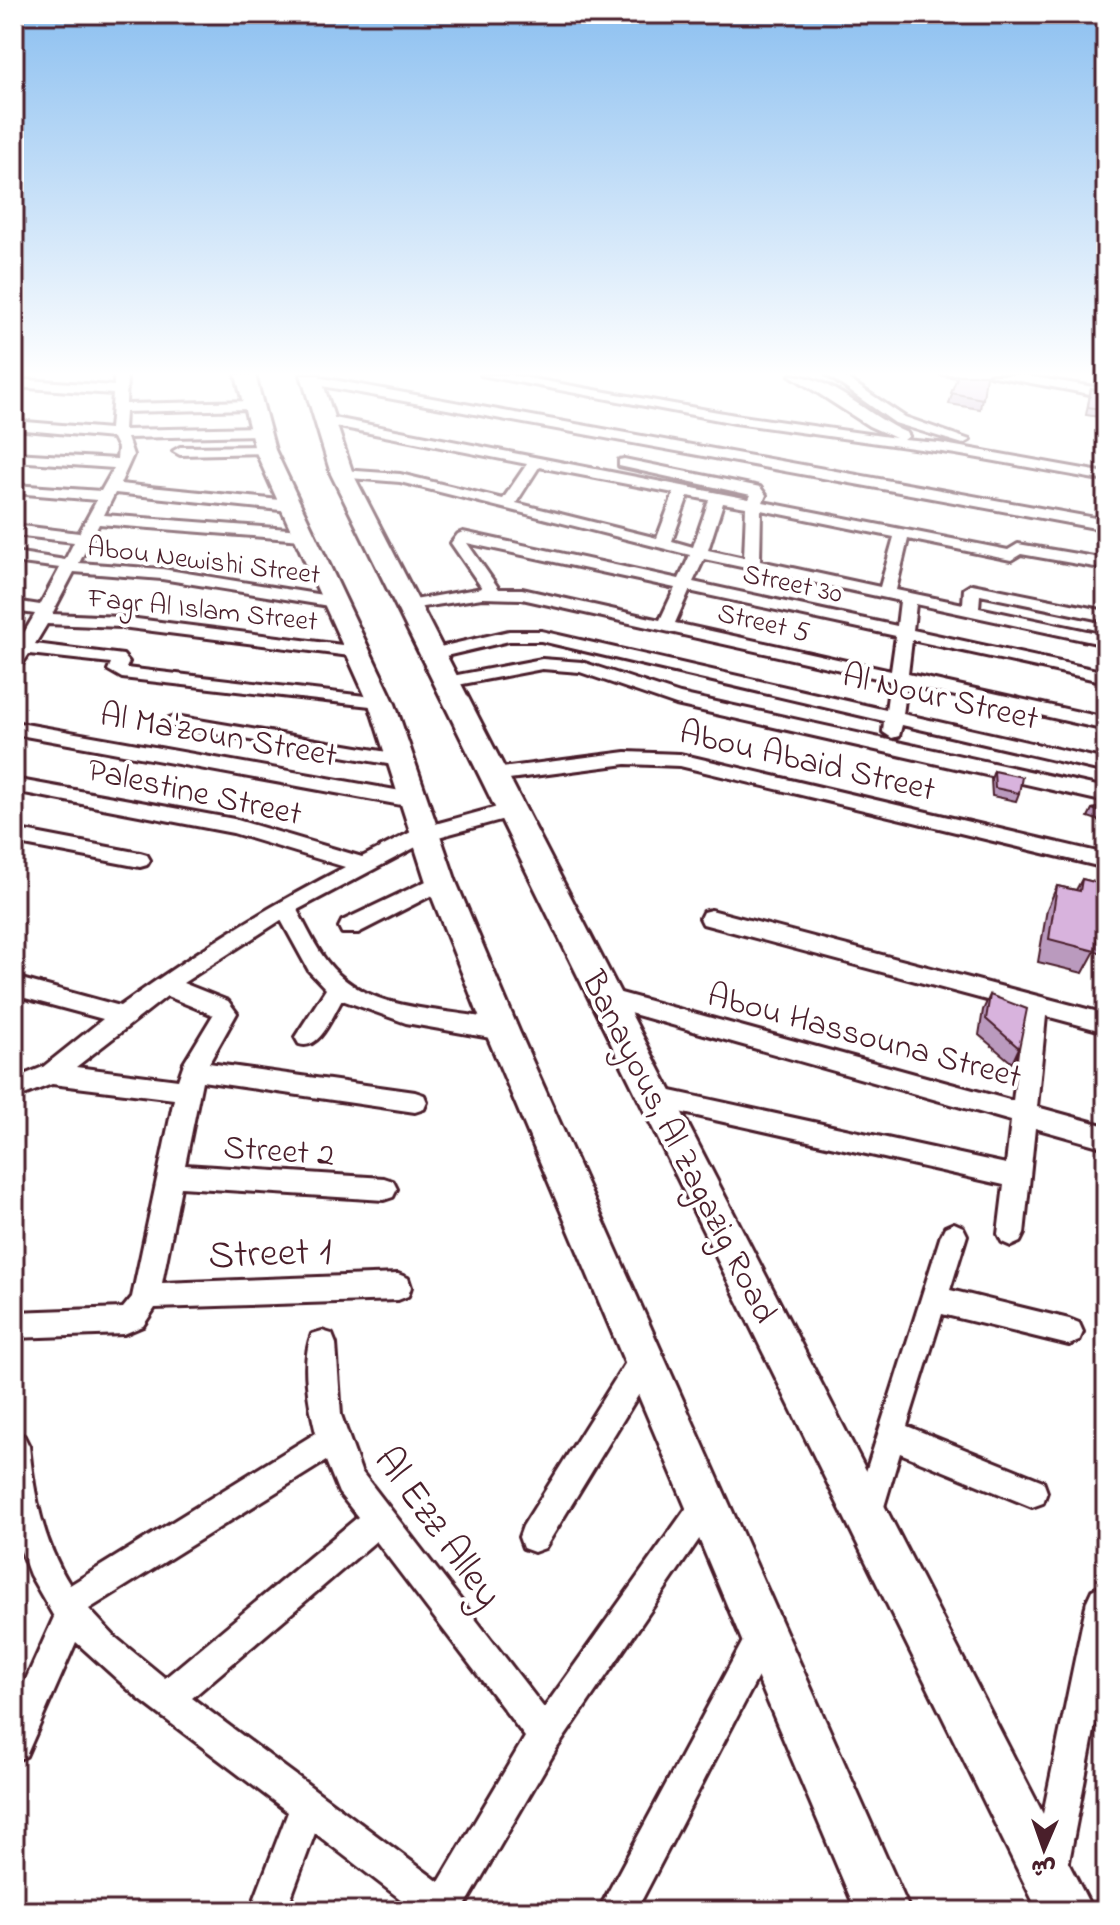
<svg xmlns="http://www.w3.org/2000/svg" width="1120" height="1925" font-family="'Indie Flower','Playpen Sans Arabic',sans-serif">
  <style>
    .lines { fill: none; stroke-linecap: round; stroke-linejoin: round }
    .minor-casing { stroke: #4a1f2b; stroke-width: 6 }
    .secondary-casing { stroke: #4a1f2b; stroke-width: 6 }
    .minor { fill: #fff; fill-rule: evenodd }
    .secondary { fill: #fff; fill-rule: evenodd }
    .wall { fill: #ba9abe; stroke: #4a1f2b; stroke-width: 2 }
    .building { fill: #d8b3dd; stroke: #4a1f2b; stroke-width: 2 }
    .labels { text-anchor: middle; stroke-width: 8; stroke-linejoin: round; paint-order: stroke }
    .far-street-label { font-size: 28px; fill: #4a1f2b; stroke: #fff }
    .street-label { font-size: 34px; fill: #4a1f2b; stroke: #fff }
    .near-street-label { font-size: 40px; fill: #4a1f2b; stroke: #fff }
  </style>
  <rect width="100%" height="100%" fill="#fff"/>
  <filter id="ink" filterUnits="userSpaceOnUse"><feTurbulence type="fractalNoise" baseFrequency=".0125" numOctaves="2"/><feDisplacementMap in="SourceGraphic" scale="16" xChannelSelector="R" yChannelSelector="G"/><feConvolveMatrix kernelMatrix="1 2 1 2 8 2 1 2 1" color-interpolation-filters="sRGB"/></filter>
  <g filter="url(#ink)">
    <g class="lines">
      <!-- minor casing -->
      <g class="minor-casing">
        <path id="minor" d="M114,375H127L126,404L251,401L258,405L251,409L125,412L124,430L259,427L266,431L259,435L127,438L133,455L120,484L290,501L298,506L290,511L115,493L104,515L302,530L310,535L302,540L99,524L79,563L162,569L335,597L343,602L335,607L162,579L74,572L52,614L121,617L358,647L367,652L358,657L121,627L47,624L35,644L123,655L129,662L126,668L382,698L391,704L388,708L122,678L108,670L111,663L29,654L20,667L14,668V650L35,614L14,611V601L40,605L60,568L14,562V552L65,560L74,542L14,535V525L79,533L97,500L14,493V485L101,491L114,468L14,461V453L117,459L118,448L113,438L14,429V421L110,429L113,394L14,387V379L114,386Z
          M481,375H511L735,415L896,438L869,426L790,375C829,375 869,417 907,433L909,436L904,440L939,443L1106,473V481L956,454L735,423Z
          M827,375H842L905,417L970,440L963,444L895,423Z
          M989,375H1022L1106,389V397Z
          M311,376L1106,520V530L306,383L304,380Z
          M324,416L749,499L751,495L619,466V460L624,459L760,487L766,495L763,502L1008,550L1018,544L1106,559V569L1021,554L1011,560L908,539L896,590L963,604L964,589L972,584L1106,611V621L980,595L979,608L1106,635V645L916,604L913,630L1106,672V682L912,640L908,674L1106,718V730L907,685L903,714L1106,760V772L902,725L899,736L892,738L883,732L884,721L541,641H509L433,659L427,658L424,654L427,650L509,631H541L886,710L890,681L522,599L482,598L403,610L401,606L403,602L482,588L451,543L458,534L463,532L679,579L690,555L400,482L337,477V471L342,470L400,474L503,499L527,464L319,423V417ZM539,467L674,493L657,538L516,503ZM688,496L709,500L693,547L672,541ZM723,503L746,507L744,558L708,550ZM761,510L894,537L880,587L760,561ZM467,543L675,588L660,620L522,589H499ZM704,559L900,601L897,626L693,582ZM689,591L896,636L891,671L675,623Z
          M265,446L272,450L270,453L180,455L173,451L180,447Z
          M542,659L582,662L680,694L1106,788V802L676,705L580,672L542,669L447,687L438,682L447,677Z
          M175,716L399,754L408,760L399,766L169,726L166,722L169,718Z
          M14,722L412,793L422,800L412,807L14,734Z
          M626,752L680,754L1106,854V868L680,766L626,764L494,781L484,775L494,769Z
          M14,779L234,819L362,857L417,829L512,803L519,805L522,810L519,815L431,839L297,910C307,928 315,947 328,963C372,1018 451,1005 510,1024L514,1031L510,1038L502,1040L406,1023L342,1000C332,1016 320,1051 299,1044L295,1037L326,989L309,971L281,920L183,983L228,1001L237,1013L209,1063L415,1092L424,1095L427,1102L424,1109L415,1112L202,1081L185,1165L384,1178L393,1181L397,1189L393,1197L384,1200L181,1187L162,1283L398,1274L408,1278L411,1287L408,1296L398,1300L155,1308L143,1326L124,1334L14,1338V1312L123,1308L132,1297L174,1099L52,1084L14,1099V1079L43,1067L103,1019L14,995V977L120,1006C192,954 265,908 345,867L233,833L14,791ZM167,996L213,1015L184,1063L178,1080L76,1067Z
          M14,829L140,853L147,855L150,860L147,865L140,867L14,843Z
          M441,874L448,877L451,882L448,887L358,933H342L339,927L342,921Z
          M711,910L1106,1014V1032L1046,1016L1037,1107L1106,1126V1148L1035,1128L1024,1234L1020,1242L1011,1246L1002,1242L998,1234L1004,1185L648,1105L645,1098L648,1091L657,1088L1006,1164L1011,1121L598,1004L595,998L598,992L606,989L1013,1101L1024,1010L703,924L700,918L703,912Z
          M954,1223L963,1227L967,1235L950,1290L1069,1319L1079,1323L1083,1332L1079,1341L1069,1345L942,1314L907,1426L1043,1481L1047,1492L1043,1503L1032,1507L900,1453L878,1527L867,1531L856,1527L852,1516L941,1235L945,1227Z
          M322,1331L332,1334L336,1344L341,1415L361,1471L544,1708L695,1496L706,1492L717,1496L721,1507L557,1748L462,1911H416L315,1833L286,1911H250L288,1812L139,1699L76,1642L26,1756L14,1761V1706L54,1617L30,1575L14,1533V1431L24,1436L29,1446C34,1496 43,1542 70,1585L316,1433C309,1404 300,1363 312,1334ZM326,1461L339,1493L358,1517L165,1678L115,1637L89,1609ZM376,1541L525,1737L439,1882L192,1698Z
          M643,1347L653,1351L657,1361L653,1371L545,1548L534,1552L523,1548L519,1537L523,1526L633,1351Z
          M1103,1585L1106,1586V1668L1068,1867L1063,1880L1050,1885L1037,1880L1032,1867L1087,1601L1092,1590Z
          M762,1621L773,1626L778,1637L773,1648L636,1911H598L751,1626Z"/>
      </g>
      <!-- secondary casing -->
      <g class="secondary-casing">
        <path id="secondary" d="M236,375H255L275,450L395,704L456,882L519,1031L910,1911H856L485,1031L426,882L369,704L255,450Z
          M301,375H320L353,474L1093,1911H1038L331,474Z"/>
      </g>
      <!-- minor -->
      <use href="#minor" class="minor"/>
      <!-- secondary -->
      <use href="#secondary" class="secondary"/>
    </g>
    <!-- wall -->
    <path class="wall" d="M937,375H986L980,409L949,404L957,378Z
      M1091,389L1106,392V418L1086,415Z
      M994,771L1019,793L1016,801L992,796L991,779Z
      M1106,807V823L1088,817L1092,809Z
      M1082,879L1106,885V954L1095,951L1083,973L1038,962L1047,909L1057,886L1076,890Z
      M990,995L1019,1048L1012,1063L979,1035L983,1010Z"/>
    <!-- building -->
    <path class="building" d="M958,375H986L983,399L951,393Z
      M1091,389L1106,392V410L1088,407Z
      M994,771L1022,777L1019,793L995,788Z
      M1106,807V814L1092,809Z
      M1082,879L1106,885V928L1099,926L1095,951L1049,939L1057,886L1080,891Z
      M990,995L1027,1009L1019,1048L986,1019Z"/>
  </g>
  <!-- sky -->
  <linearGradient id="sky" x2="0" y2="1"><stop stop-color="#8bbff0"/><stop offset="0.58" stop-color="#fff"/><stop offset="1" stop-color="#fff" stop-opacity="0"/></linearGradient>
  <rect width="1120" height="645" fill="url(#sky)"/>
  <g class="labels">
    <!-- far-street labels -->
    <g class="far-street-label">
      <text transform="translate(204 559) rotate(7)" y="10">Abou Newishi Street</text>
      <text transform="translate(793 582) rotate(12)" y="10">Street 30</text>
      <text transform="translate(203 608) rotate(6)" y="10">Fagr Al Islam Street</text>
      <text transform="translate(764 621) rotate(13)" y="10">Street 5</text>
    </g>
    <!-- street labels -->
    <g class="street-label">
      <text transform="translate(941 695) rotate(13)" y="12">Al Nour Street</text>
      <text transform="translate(219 733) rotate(10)" y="12">Al Ma'zoun Street</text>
      <text transform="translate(808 759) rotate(13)" y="12">Abou Abaid Street</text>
      <text transform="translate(195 790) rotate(12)" y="12">Palestine Street</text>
      <text transform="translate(865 1034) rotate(15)" y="12">Abou Hassouna Street</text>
      <text transform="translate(681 1146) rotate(63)" y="12">Banayous, Al Zagazig Road</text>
      <text transform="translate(279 1149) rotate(4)" y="12">Street 2</text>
    </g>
    <!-- near-street labels -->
    <g class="near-street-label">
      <text transform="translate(270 1251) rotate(-2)" y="14">Street 1</text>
      <text transform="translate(440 1526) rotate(54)" y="14">Al Ezz Alley</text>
    </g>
  </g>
  <!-- margin -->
  <rect width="1120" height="1925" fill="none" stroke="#fff" stroke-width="48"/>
  <rect x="24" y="24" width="1072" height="1877" fill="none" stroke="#4a1f2b" stroke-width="3" filter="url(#ink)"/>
  <!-- north arrow -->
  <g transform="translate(1044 1849) rotate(182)" stroke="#ffffff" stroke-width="6" paint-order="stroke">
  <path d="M0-6L14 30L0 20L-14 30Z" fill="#4a1f2b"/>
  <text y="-12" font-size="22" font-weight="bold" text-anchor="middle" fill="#4a1f2b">ش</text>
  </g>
</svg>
